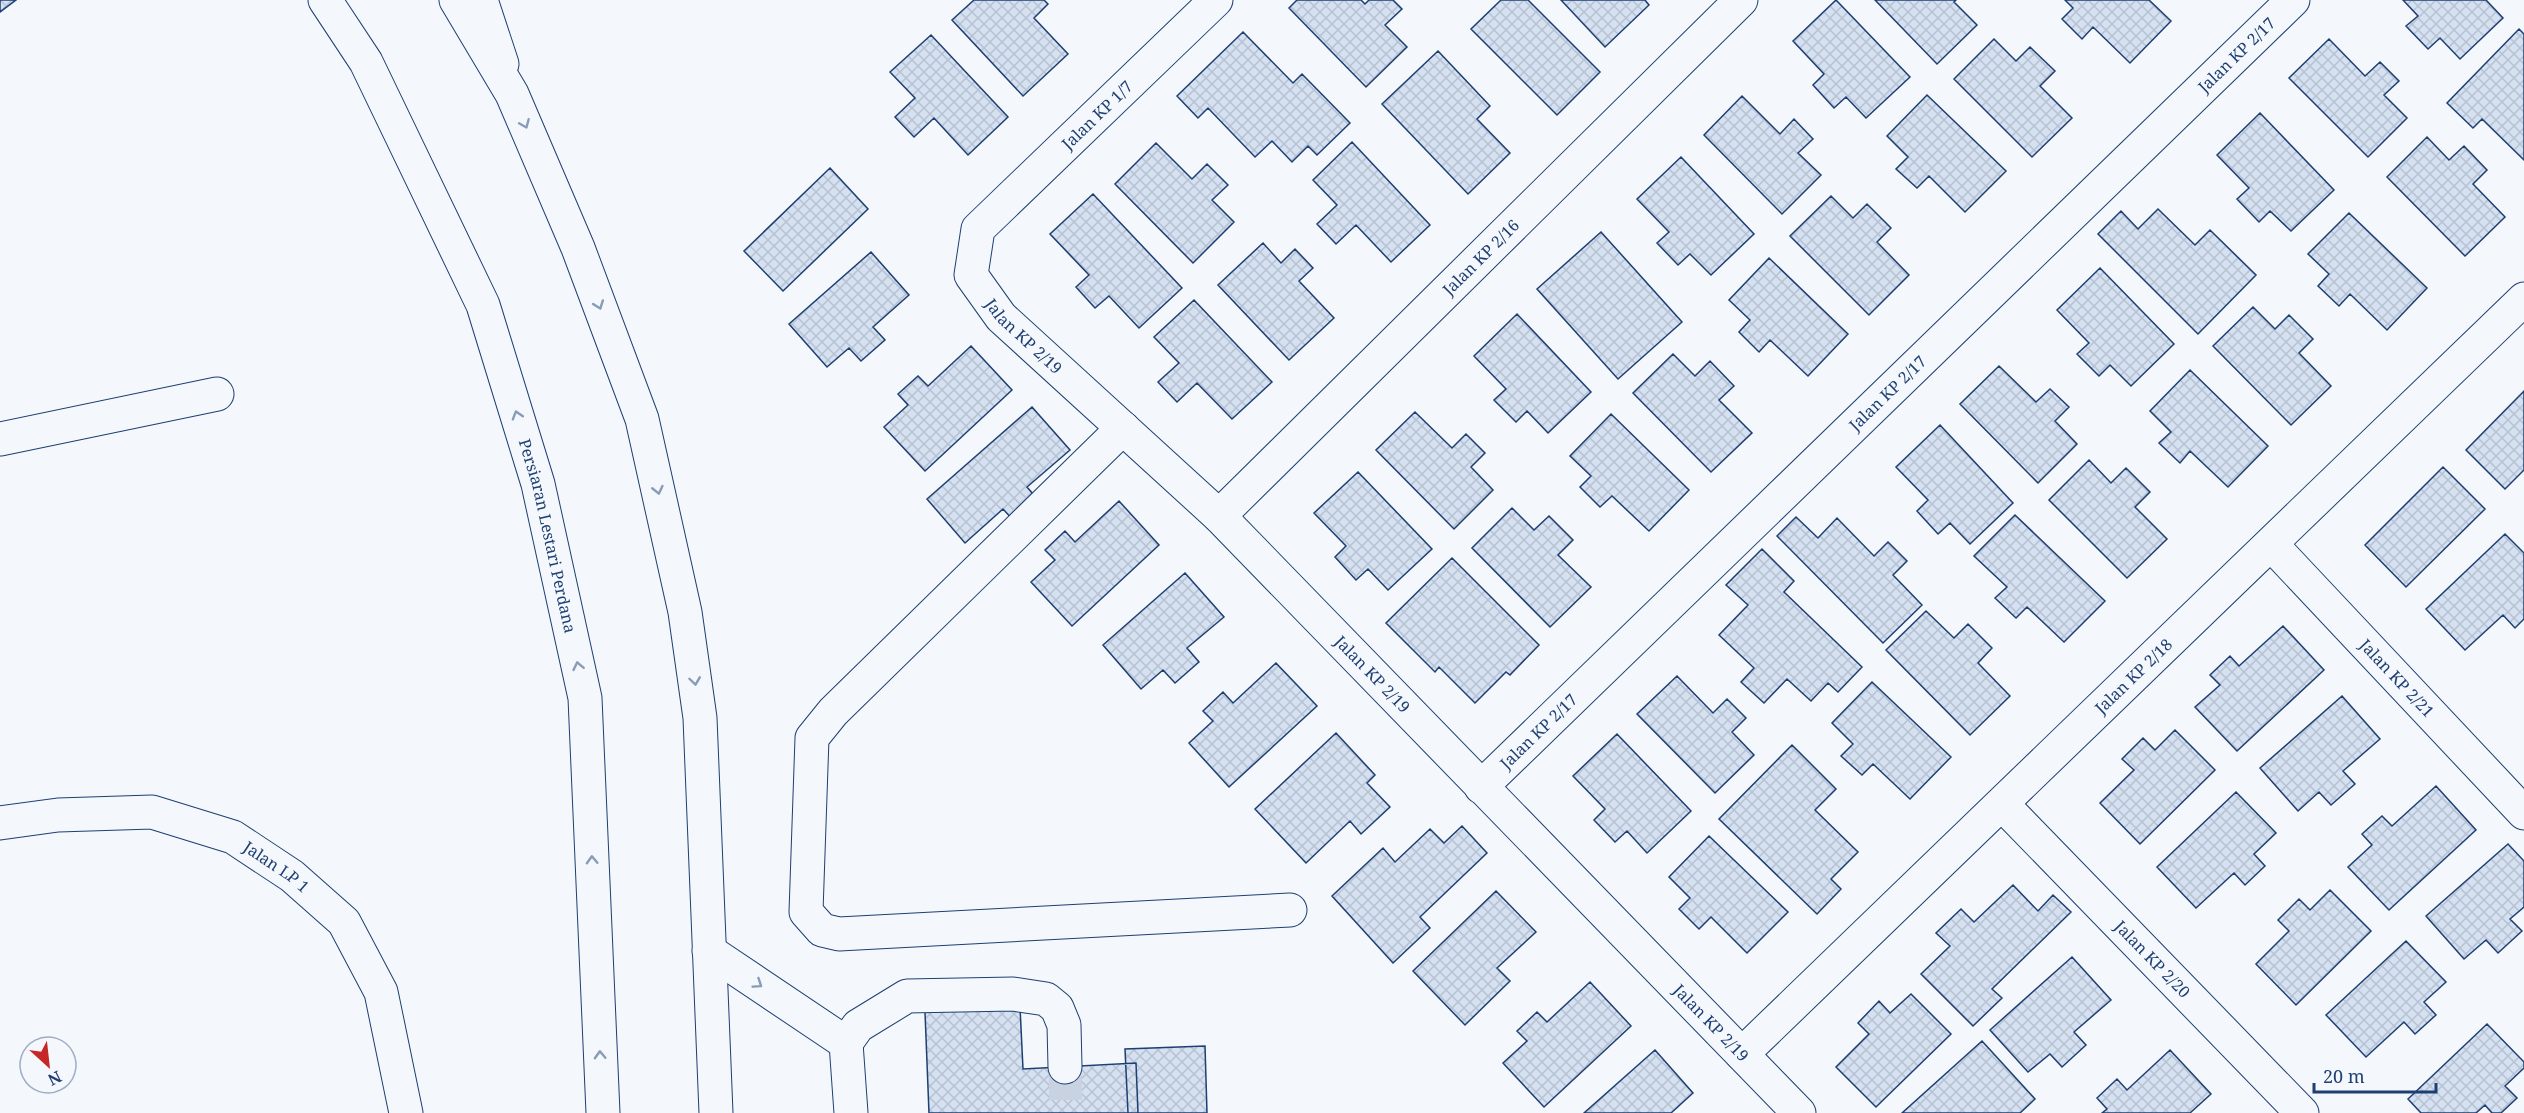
<svg xmlns="http://www.w3.org/2000/svg" width="2524" height="1113" font-family="'Noto Serif',serif">
  <style>
    .building { fill: url(#building-cross-hatch); stroke: #1d3f73; stroke-width: 1.5 }
    .lines { fill: none; stroke-linecap: round; stroke-linejoin: round }
    .minor-tunnel { stroke: #c9d2e0; stroke-width: 33; stroke-dasharray: 33 16; stroke-linecap: butt }
    .minor-casing { stroke: #1d3f73; stroke-width: 35 }
    .major-casing { stroke: #1d3f73; stroke-width: 35 }
    .minor { stroke: #f4f7fb; stroke-width: 33 }
    .major { stroke: #f4f7fb; stroke-width: 33 }
    .oneway { stroke: #889bb7 }
    .labels { text-anchor: middle; stroke-width: 4.5; stroke-linejoin: round; paint-order: stroke }
    .street-label { font-size: 16px; fill: #1d3f73; stroke: #f4f7fb }
  </style>
  <defs>
    <pattern id="building-cross-hatch" width="8" height="8" patternUnits="userSpaceOnUse" patternTransform="scale(1.5)"><rect width="8" height="8" fill="#d5e0f0"/><path d="M0 0l8 8M0 8l8-8" fill="none" stroke="#b6c1d1"/></pattern>
  </defs>
  <rect width="100%" height="100%" fill="#f4f7fb"/>
  <!-- building -->
  <path class="building" d="M0,0H16L0,12Z
    M974,0H1044L1048,4L1034,18L1068,54L1023,96L952,20Z
    M1297,0H1361L1365,4L1369,0H1393L1402,9L1385,25L1407,47L1366,87L1289,8Z
    M1501,0H1528L1600,72L1557,115L1471,29Z
    M1561,0H1645L1649,5L1605,47Z
    M1836,0L1910,77L1866,118L1846,97L1834,108L1813,85L1824,74L1793,41Z
    M1875,0H1956L1954,2L1977,25L1937,64Z
    M2065,0H2149L2171,21L2130,63L2093,27L2082,39L2062,19L2073,8Z
    M2403,0H2486L2503,18L2460,59L2440,38L2428,49L2406,26L2418,16Z
    M2519,29L2524,34V160L2482,119L2473,128L2447,103Z
    M1243,32L1293,83L1302,74L1350,123L1317,155L1308,146L1292,162L1272,141L1255,157L1208,108L1198,118L1177,96Z
    M931,35L1008,117L968,155L934,118L914,137L895,117L915,98L890,72Z
    M1994,39L2016,61L2030,47L2055,71L2040,86L2072,118L2032,157L1954,79Z
    M2329,39L2365,76L2380,62L2399,81L2384,95L2407,118L2368,157L2289,78Z
    M1438,51L1490,106L1477,119L1510,153L1468,194L1382,104Z
    M1927,95L2006,171L1965,212L1929,176L1917,188L1896,169L1908,157L1887,136Z
    M1742,96L1780,134L1794,119L1813,139L1798,153L1821,175L1782,214L1704,135Z
    M2260,113L2334,190L2291,231L2270,211L2259,222L2237,199L2249,188L2217,155Z
    M2427,137L2449,160L2464,146L2487,170L2473,184L2505,217L2465,256L2387,177Z
    M1352,142L1430,225L1391,262L1356,225L1336,244L1317,224L1337,205L1313,180Z
    M1156,143L1192,179L1207,164L1228,185L1212,200L1234,222L1193,263L1115,184Z
    M1681,157L1754,234L1711,275L1690,254L1678,265L1657,243L1669,232L1637,199Z
    M830,168L868,209L783,291L744,251Z
    M1093,194L1182,288L1139,328L1109,296L1095,308L1076,287L1089,275L1050,234Z
    M1831,196L1853,218L1867,204L1891,228L1877,242L1909,275L1869,315L1790,236Z
    M2158,209L2195,245L2210,230L2256,275L2198,334L2098,234L2121,211L2138,229Z
    M2349,213L2427,288L2387,330L2350,294L2339,306L2318,286L2329,274L2308,254Z
    M1601,232L1682,322L1618,379L1537,289Z
    M1263,243L1281,263L1295,249L1313,268L1299,281L1334,318L1289,360L1218,285Z
    M871,252L909,295L873,327L885,340L861,361L849,348L827,367L789,324Z
    M1769,258L1848,334L1808,376L1770,340L1759,352L1739,332L1750,320L1729,300Z
    M2100,268L2174,344L2131,386L2110,365L2099,376L2077,354L2089,343L2057,310Z
    M1194,300L1272,382L1232,419L1197,383L1177,402L1158,382L1179,363L1154,337Z
    M2253,307L2275,329L2289,315L2313,339L2299,353L2331,386L2291,425L2213,346Z
    M1517,314L1591,392L1548,433L1527,411L1516,422L1494,400L1506,389L1474,356Z
    M971,346L1012,390L925,471L884,427L908,405L898,394L918,376L928,386Z
    M1673,354L1695,376L1710,361L1734,386L1719,400L1752,433L1711,472L1633,393Z
    M1999,366L2036,402L2050,389L2069,407L2055,421L2077,444L2038,483L1960,404Z
    M2190,370L2268,446L2228,487L2190,451L2180,463L2159,443L2171,432L2150,411Z
    M2524,391V470L2505,489L2466,450Z
    M1032,407L1070,450L1027,487L1039,501L1015,522L1003,509L965,543L927,499Z
    M1415,412L1452,448L1466,434L1485,453L1471,467L1493,490L1454,529L1376,450Z
    M1611,414L1689,490L1649,531L1612,496L1600,507L1580,487L1591,476L1570,456Z
    M1940,425L2013,503L1970,544L1950,523L1938,534L1917,511L1928,500L1896,467Z
    M2089,460L2111,483L2126,468L2150,492L2135,507L2167,539L2127,578L2049,500Z
    M2443,467L2485,509L2406,587L2365,545Z
    M1358,472L1432,549L1388,590L1368,569L1356,580L1335,557L1346,546L1314,513Z
    M1119,501L1159,545L1072,626L1031,582L1055,560L1045,550L1065,531L1075,542Z
    M1512,508L1534,530L1549,516L1573,540L1558,555L1591,587L1550,627L1472,548Z
    M2015,515L2105,601L2064,642L2027,607L2016,618L1995,598L2007,587L1974,556Z
    M1796,517L1818,538L1837,518L1874,556L1888,542L1907,561L1893,575L1922,605L1883,643L1777,536Z
    M2505,534L2524,553V619L2515,628L2503,615L2465,650L2426,609Z
    M1762,549L1794,581L1784,592L1862,667L1838,692L1828,683L1811,701L1787,679L1764,703L1741,682L1754,668L1719,635L1748,605L1726,585Z
    M1452,558L1539,645L1510,675L1506,672L1475,703L1439,667L1435,672L1386,623Z
    M1185,573L1224,617L1187,648L1199,662L1175,683L1163,670L1141,689L1103,645Z
    M1926,611L1954,638L1968,624L1992,648L1978,663L2010,696L1970,735L1886,650Z
    M2283,626L2324,670L2237,751L2195,707L2220,685L2210,675L2230,656L2239,666Z
    M1276,663L1317,706L1229,787L1189,743L1213,721L1203,711L1223,692L1233,703Z
    M1677,676L1713,713L1727,699L1746,718L1732,732L1754,755L1715,793L1637,714Z
    M1872,682L1951,757L1910,799L1873,764L1862,775L1841,756L1853,744L1832,723Z
    M2342,696L2380,739L2343,771L2355,784L2331,805L2319,792L2298,811L2260,768Z
    M2175,730L2215,770L2140,844L2100,803L2134,770L2122,759L2143,738L2155,750Z
    M1336,733L1375,775L1367,783L1390,807L1361,834L1350,821L1306,863L1255,809Z
    M1617,734L1691,811L1647,853L1627,831L1615,842L1594,820L1605,809L1573,776Z
    M1792,745L1836,789L1815,810L1858,852L1831,879L1841,889L1817,914L1719,819Z
    M2436,786L2476,830L2389,910L2348,867L2372,845L2362,834L2382,816L2392,826Z
    M2236,792L2276,833L2254,854L2265,866L2245,885L2234,873L2196,908L2157,867Z
    M1462,826L1487,853L1420,917L1430,928L1393,963L1332,896L1383,848L1395,862L1430,829L1444,843Z
    M1709,836L1788,912L1747,953L1711,917L1699,929L1679,909L1690,898L1669,877Z
    M2508,844L2524,861V907L2510,919L2522,931L2498,953L2486,940L2464,959L2426,916Z
    M2013,885L2038,911L2053,895L2071,912L1992,989L2002,998L1973,1026L1921,974L1950,946L1936,933L1961,909L1974,922Z
    M2330,890L2371,931L2296,1005L2256,964L2289,931L2278,920L2299,899L2310,910Z
    M1496,891L1536,932L1497,968L1510,981L1465,1025L1413,971Z
    M2406,941L2446,982L2424,1002L2436,1015L2415,1034L2404,1022L2366,1057L2326,1015Z
    M2072,957L2111,1000L2074,1032L2086,1045L2062,1067L2050,1054L2028,1072L1990,1030Z
    M1590,982L1631,1026L1544,1107L1503,1063L1527,1041L1517,1031L1537,1012L1547,1022Z
    M1911,994L1951,1034L1876,1107L1836,1067L1869,1034L1858,1023L1879,1001L1890,1013Z
    M1020,1007L1023,1069L1136,1063L1138,1113H929L925,1012Z
    M2487,1024L2524,1062V1068L2505,1086L2517,1098L2501,1113H2492L2485,1105L2476,1113H2421L2408,1099Z
    M1982,1041L2035,1099L2020,1113H1902Z
    M1205,1046L1207,1113H1128L1125,1049Z
    M1655,1050L1693,1093L1671,1113H1584Z
    M2170,1050L2211,1094L2190,1113H2102L2107,1109L2097,1098L2117,1079L2127,1090Z"/>
  <g class="lines">
    <!-- minor-tunnel -->
    <path class="minor-tunnel" d="M1065,1067L1066,1113"/>
    <!-- minor casing -->
    <g class="minor-casing">
      <g id="minor">
        <path d="M481,0L502,64"/>
        <path id="s1" d="M1216,0L978,229L971,275L1001,317L1219,516L1799,1113"/>
        <path d="M1123,428L833,712L812,738L806,912L822,930L839,934L1290,910"/>
        <path d="M0,439L217,394"/>
        <path id="s2" d="M1219,516L1741,0"/>
        <path id="s3" d="M2271,544L2524,813"/>
        <path id="s4" d="M1481,787L2293,0"/>
        <path id="s5" d="M2002,804L2302,1113"/>
        <path id="s6" d="M0,823L58,815L152,812L233,837L292,876L344,922L381,992L406,1113"/>
        <path d="M709,951L846,1043L851,1113"/>
        <path d="M846,1043L858,1026L907,996L1013,994L1046,999L1057,1008L1064,1025L1065,1067"/>
        <path id="s7" d="M1742,1054L2524,299"/>
      </g>
    </g>
    <!-- major casing -->
    <g class="major-casing">
      <g id="major">
        <path id="s8" d="M325,0L366,62L483,305L538,484L585,698L603,1113"/>
        <path d="M456,0L512,94L578,248L642,419L685,612L700,718L716,1113"/>
      </g>
    </g>
    <!-- minor -->
    <use href="#minor" class="minor"/>
    <!-- major -->
    <use href="#major" class="major"/>
  </g>
  <!-- one-way arrows -->
  <defs><path id="oneway-chevron" d="M-2-3.5L2.5 0L-2 3.5" fill="none" stroke-width="1.6" stroke-linecap="round" stroke-linejoin="round" transform="scale(1.5)"/></defs>
  <g class="oneway">
    <use href="#oneway-chevron" transform="translate(525 124) rotate(67)"/>
    <use href="#oneway-chevron" transform="translate(599 305) rotate(70)"/>
    <use href="#oneway-chevron" transform="translate(517 415) rotate(-107)"/>
    <use href="#oneway-chevron" transform="translate(658 490) rotate(77)"/>
    <use href="#oneway-chevron" transform="translate(578 666) rotate(-102)"/>
    <use href="#oneway-chevron" transform="translate(695 681) rotate(82)"/>
    <use href="#oneway-chevron" transform="translate(592 860) rotate(-92)"/>
    <use href="#oneway-chevron" transform="translate(758 984) rotate(34)"/>
    <use href="#oneway-chevron" transform="translate(600 1055) rotate(-92)"/>
  </g>
  <g class="labels">
    <!-- street labels -->
    <g class="street-label">
      <text dy="6" stroke="none"><textPath href="#s4" startOffset="1052">Jalan KP 2/17</textPath></text>
      <text transform="translate(1097 115) rotate(-44)" y="6">Jalan KP 1/7</text>
      <text dy="6" stroke="none"><textPath href="#s2" startOffset="368">Jalan KP 2/16</textPath></text>
      <text dy="6" stroke="none"><textPath href="#s1" startOffset="458">Jalan KP 2/19</textPath></text>
      <text dy="6" stroke="none"><textPath href="#s4" startOffset="566">Jalan KP 2/17</textPath></text>
      <text dy="6" stroke="none"><textPath href="#s8" startOffset="584">Persiaran Lestari Perdana</textPath></text>
      <text dy="6" stroke="none"><textPath href="#s1" startOffset="944">Jalan KP 2/19</textPath></text>
      <text dy="6" stroke="none"><textPath href="#s7" startOffset="544">Jalan KP 2/18</textPath></text>
      <text dy="6" stroke="none"><textPath href="#s3" startOffset="184">Jalan KP 2/21</textPath></text>
      <text dy="6" stroke="none"><textPath href="#s4" startOffset="80">Jalan KP 2/17</textPath></text>
      <text dy="6" stroke="none"><textPath href="#s6" startOffset="290">Jalan LP 1</textPath></text>
      <text dy="6" stroke="none"><textPath href="#s5" startOffset="216">Jalan KP 2/20</textPath></text>
      <text dy="6" stroke="none"><textPath href="#s1" startOffset="1430">Jalan KP 2/19</textPath></text>
    </g>
  </g>
  <!-- north arrow -->
  <g transform="translate(48 1065) rotate(153)"><circle r="28" fill="#f4f7fb" stroke="#9eadc5" stroke-width="1.5"/>
  <path d="M0-4.5L10 22L0 15L-10 22Z" fill="#c62828"/>
  <text y="-9" font-size="16" font-weight="bold" text-anchor="middle" fill="#1d3f73">N</text>
  </g>
  <!-- scale -->
  <path d="M2314 1083v9h122v-9" fill="none" stroke="#1d3f73" stroke-width="3"/>
  <text x="2323" y="1083" font-size="18" fill="#1d3f73" stroke="#f4f7fb" stroke-width="4.5" paint-order="stroke">20 m</text>
</svg>
